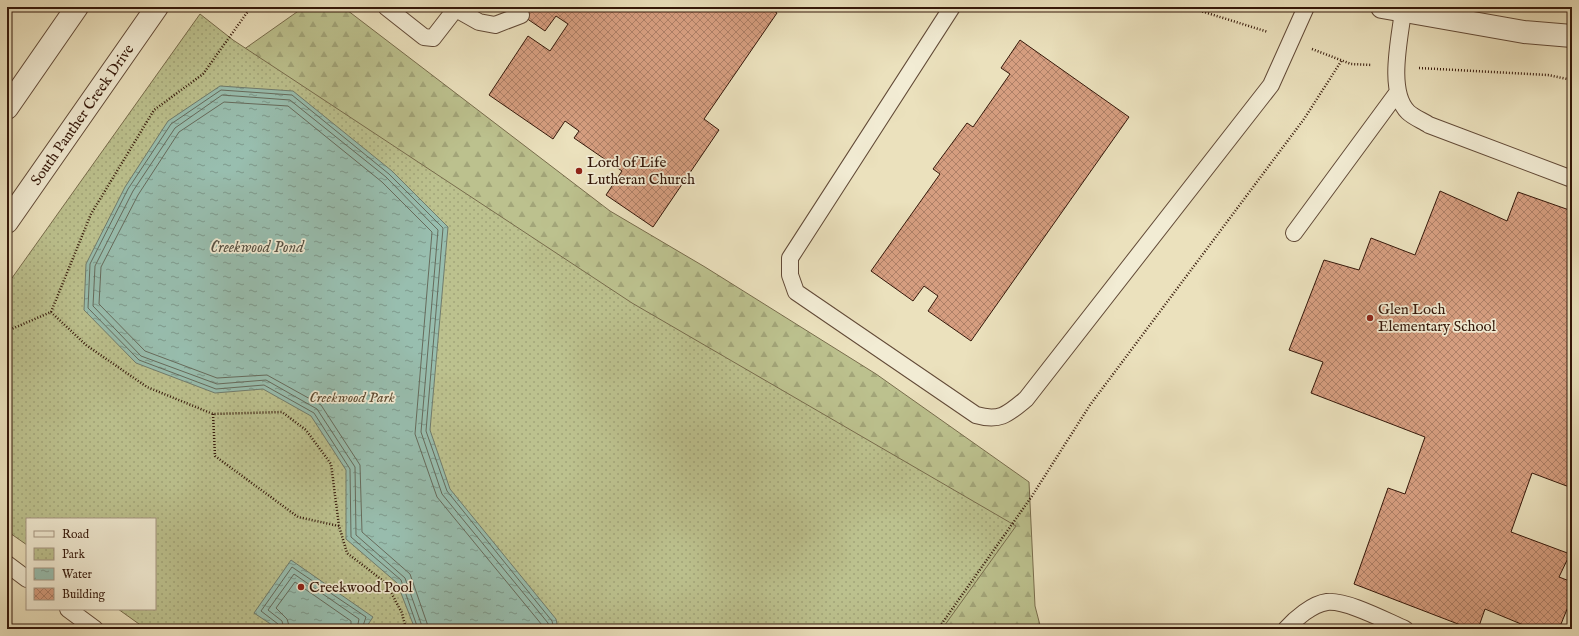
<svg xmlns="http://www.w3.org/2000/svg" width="1579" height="636" font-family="'IM FELL English',serif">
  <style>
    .forest { fill: url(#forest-firs); stroke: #786c4c }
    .park { fill: url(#park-dots); stroke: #786c4c }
    .water { fill: url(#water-ripples); stroke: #707c6d }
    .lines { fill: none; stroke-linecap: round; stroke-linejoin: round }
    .shore { stroke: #666b5c; stroke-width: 1 }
    .building { fill: url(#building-cross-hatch); stroke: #35180a }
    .service-casing { stroke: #624a37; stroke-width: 18 }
    .tertiary-casing { stroke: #624a37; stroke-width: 24 }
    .path { stroke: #35180a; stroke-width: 2.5; stroke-dasharray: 1 2; stroke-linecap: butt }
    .service { stroke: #f2ecd4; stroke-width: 16 }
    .tertiary { stroke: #f2ecd4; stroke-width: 22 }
    .poi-dot { fill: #8f2418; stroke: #f2ecd4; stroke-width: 1.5 }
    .labels { text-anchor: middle; stroke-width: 3.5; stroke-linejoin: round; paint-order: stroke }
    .street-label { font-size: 15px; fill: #35180a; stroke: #f2ecd4 }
    .poi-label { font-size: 15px; fill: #35180a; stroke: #f2ecd4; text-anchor: start }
    .park-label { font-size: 15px; font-style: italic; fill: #5e4b32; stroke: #f2ecd4 }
    .water-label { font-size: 16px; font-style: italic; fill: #585244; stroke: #f2ecd4 }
  </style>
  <defs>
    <pattern id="forest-firs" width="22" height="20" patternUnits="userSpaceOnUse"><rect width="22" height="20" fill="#bcc18e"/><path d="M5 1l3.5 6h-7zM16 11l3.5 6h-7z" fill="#a2a579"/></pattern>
    <pattern id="park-dots" width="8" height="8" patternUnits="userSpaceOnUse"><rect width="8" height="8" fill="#bcc18e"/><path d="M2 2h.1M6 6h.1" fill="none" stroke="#a2a579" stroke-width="1.8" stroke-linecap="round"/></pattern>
    <pattern id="water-ripples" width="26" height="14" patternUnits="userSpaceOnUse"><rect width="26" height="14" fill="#98beaf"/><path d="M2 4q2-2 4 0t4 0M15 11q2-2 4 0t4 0" fill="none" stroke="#7d998d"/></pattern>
    <pattern id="building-cross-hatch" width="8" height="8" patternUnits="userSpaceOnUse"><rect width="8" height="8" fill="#d69e80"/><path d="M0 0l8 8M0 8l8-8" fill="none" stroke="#ae8067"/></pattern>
  </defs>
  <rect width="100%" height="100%" fill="#ebe1bd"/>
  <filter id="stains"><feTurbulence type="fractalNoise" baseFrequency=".005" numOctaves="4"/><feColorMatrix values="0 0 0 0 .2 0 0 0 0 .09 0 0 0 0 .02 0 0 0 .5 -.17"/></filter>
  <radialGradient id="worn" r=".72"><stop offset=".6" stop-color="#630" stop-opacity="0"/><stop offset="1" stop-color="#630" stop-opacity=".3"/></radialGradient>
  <!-- forest -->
  <path class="forest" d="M304,7H343L610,211L705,267L876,374L1029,482L1035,606L1041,629H871L216,69Z"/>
  <!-- park -->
  <path class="park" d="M200,14L233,40L632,303L1016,526L942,629H146L118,609H155V519H27V545L7,531V285Z"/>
  <!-- water -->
  <path class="water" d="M220,86L293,91L392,171L448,227L430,430L450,489L556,619L558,629H415L397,583L346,539V470L311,416L263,389L215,393L136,363L84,310L86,264L125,187L168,121Z
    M291,560L373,617L365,629H278L254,613Z"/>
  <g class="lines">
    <!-- shore -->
    <path class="shore" d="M279,629L278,624L261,611L292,567L366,617L362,629
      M284,629L282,621L268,610L294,574L359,619L357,629
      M290,629L287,619L276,608L295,582L351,621V629
      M418,629L401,580L351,537L350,469L314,413L264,385L216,389L139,360L88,308L90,264L128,189L171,124L221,90L292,95L389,174L443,228L426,431L447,491L552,621L554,629
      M423,629L405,578L356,535L355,467L317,409L266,380L217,384L141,356L93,306L95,266L133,191L175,128L222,95L290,100L386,177L438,230L421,432L442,494L548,623L549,629
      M429,629L410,574L362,532L360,465L321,405L267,375L217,378L145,351L99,304L101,267L138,195L179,132L224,102L288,106L382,182L432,232L415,434L437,497L542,625L543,629"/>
  </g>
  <!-- building -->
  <path class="building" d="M510,7H575L580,11L583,7H768L777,13L704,119L719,130L653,227L606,195L622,171L574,138L579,131L565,121L553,139L489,95L528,36L550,51L568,24L556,16L545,31Z
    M1020,40L1129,117L971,341L928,311L938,296L924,286L913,301L871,271L940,174L933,169L967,123L973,127L1010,74L1001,68Z
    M1440,191L1507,221L1518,192L1572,211V488L1532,473L1511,532L1570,554L1559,577L1572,582V597L1559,629H1533L1485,609L1478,629H1471L1354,584L1388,488L1405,494L1425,437L1311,393L1323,362L1289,350L1324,260L1359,270L1371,238L1415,255Z"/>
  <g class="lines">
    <!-- service casing -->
    <g class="service-casing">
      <path id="service" d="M386,7L424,37L433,38L457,7
        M952,7L790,258V275L796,292L976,415C1000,422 1008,414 1026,399L1271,85L1306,7
        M456,9L479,22L495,25L521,15
        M1403,11C1400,38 1387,91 1408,112C1413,117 1423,121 1429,125L1572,179
        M1294,233L1397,93
        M7,564L27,579
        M68,609L95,629
        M1286,629C1295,619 1312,604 1327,602C1347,600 1386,621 1405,629"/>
    </g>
    <!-- tertiary casing -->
    <g class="tertiary-casing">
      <g id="tertiary">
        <path d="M1382,7L1524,32L1572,36"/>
        <path d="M7,108L77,7"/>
        <path id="s1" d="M7,222L157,7"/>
      </g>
    </g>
    <!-- path -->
    <path class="path" d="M1188,7L1268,32
      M1312,49L1351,64L1372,65
      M1419,68L1548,75L1572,80
      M51,312L86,345L147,387L213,414L282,412L306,430L331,464L339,526L347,553L386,583L402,613L406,629
      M7,331L51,312L91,214L154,110L203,74L251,7
      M213,414L215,456L298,517L339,526
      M938,629L1032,496L1090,405L1304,119L1342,60"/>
    <!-- service -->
    <use href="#service" class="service"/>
    <!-- tertiary -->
    <use href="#tertiary" class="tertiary"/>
  </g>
  <!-- markers -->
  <g class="poi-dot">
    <circle cx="579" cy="171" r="4"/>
    <circle cx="1370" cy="318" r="4"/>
    <circle cx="301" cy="587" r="4"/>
  </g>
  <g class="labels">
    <!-- street labels -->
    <g class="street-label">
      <text dy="5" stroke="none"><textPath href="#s1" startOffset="131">South Panther Creek Drive</textPath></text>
    </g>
    <!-- poi labels -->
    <g class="poi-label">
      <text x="587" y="167">Lord of Life<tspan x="587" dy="17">Lutheran Church</tspan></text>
      <text x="1378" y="314">Glen Loch<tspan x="1378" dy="17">Elementary School</tspan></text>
      <text x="309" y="592">Creekwood Pool</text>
    </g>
    <!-- park labels -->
    <g class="park-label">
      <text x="352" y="402">Creekwood Park</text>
    </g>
    <!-- water labels -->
    <g class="water-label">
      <text x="257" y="252">Creekwood Pond</text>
    </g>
  </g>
  <!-- margin -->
  <rect width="1579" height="636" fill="none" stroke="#ebe1bd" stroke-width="24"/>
  <rect x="8" y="8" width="1563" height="620" fill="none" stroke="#35180a" stroke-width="2"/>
  <rect x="12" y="12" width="1555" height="612" fill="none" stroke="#35180a"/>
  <!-- legend -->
  <rect x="26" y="518" width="130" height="92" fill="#f2ecd4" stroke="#a69783"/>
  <rect x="34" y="531" width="20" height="6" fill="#f2ecd4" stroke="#a69783"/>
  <text x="62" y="538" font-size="12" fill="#35180a">Road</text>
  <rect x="34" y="548" width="20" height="12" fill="url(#park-dots)" stroke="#a69783"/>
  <text x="62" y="558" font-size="12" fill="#35180a">Park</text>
  <rect x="34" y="568" width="20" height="12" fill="url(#water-ripples)" stroke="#a69783"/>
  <text x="62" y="578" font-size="12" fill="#35180a">Water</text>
  <rect x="34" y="588" width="20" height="12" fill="url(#building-cross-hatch)" stroke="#a69783"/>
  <text x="62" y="598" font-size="12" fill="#35180a">Building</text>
  <rect width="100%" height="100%" filter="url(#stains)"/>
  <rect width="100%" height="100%" fill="url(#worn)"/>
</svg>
